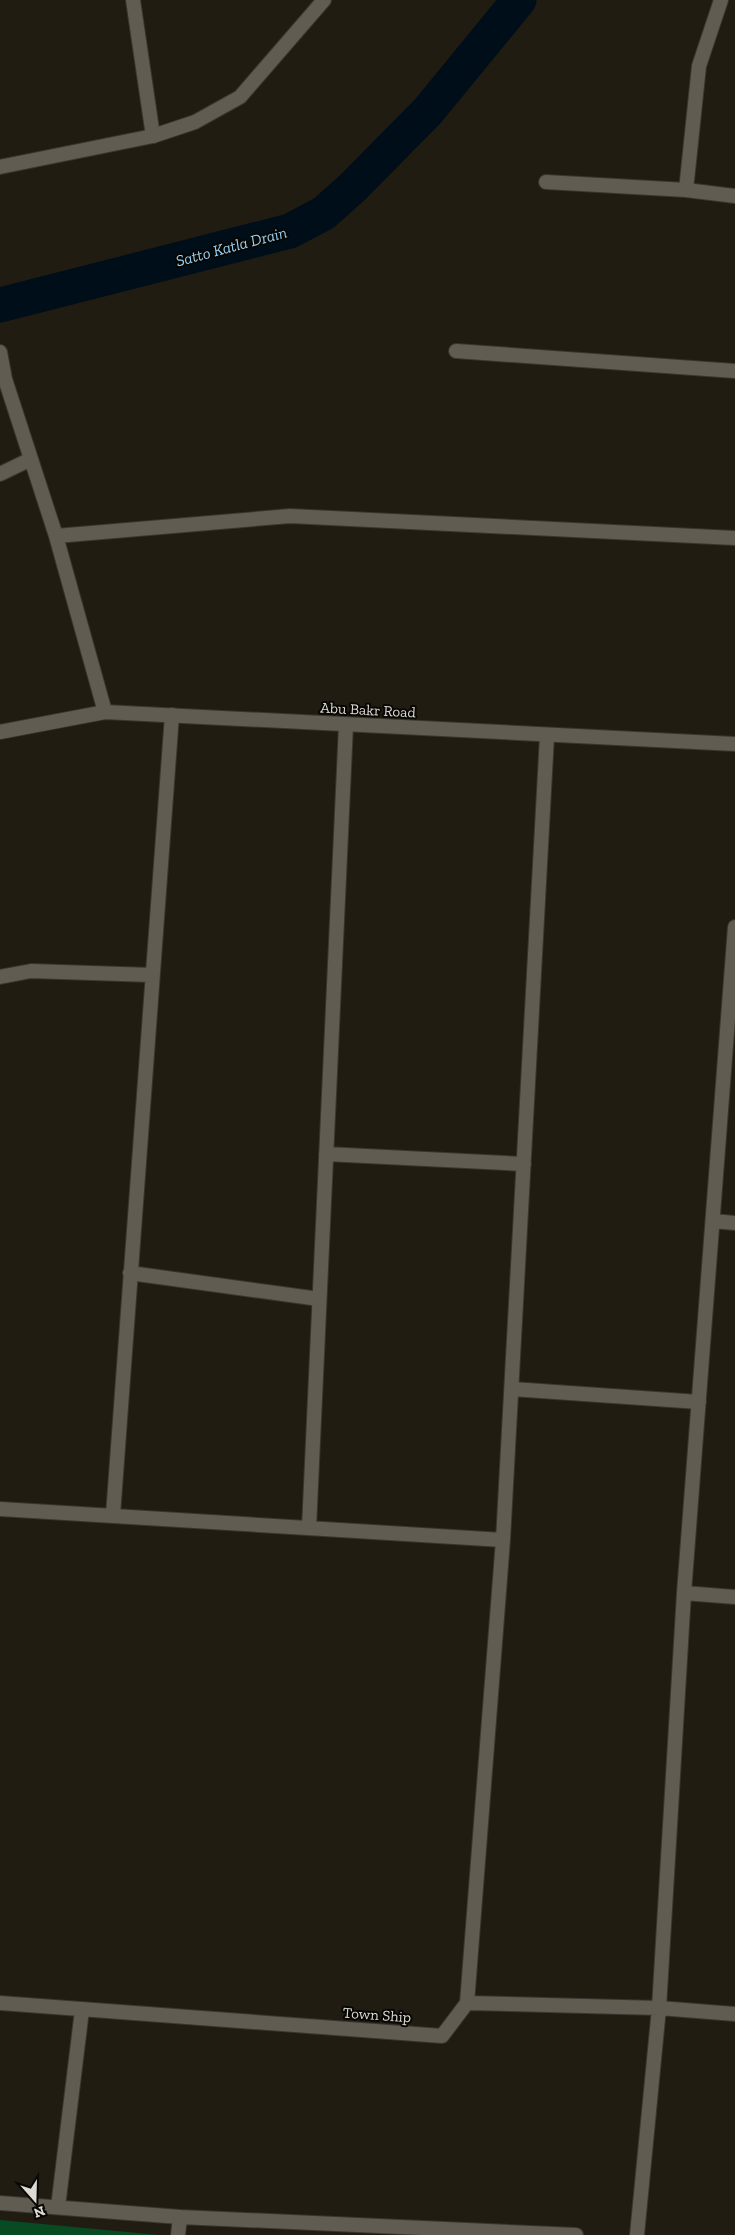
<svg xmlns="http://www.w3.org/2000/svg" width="735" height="2235" font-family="'Zilla Slab',serif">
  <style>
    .green { fill: #084a21 }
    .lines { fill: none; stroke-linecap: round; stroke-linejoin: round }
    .canal { stroke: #000e1a; stroke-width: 35 }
    .minor-casing { stroke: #393530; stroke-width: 16 }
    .tertiary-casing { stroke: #393530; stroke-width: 16 }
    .minor { stroke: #615c51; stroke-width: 14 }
    .tertiary { stroke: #615c51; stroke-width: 14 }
    .labels { text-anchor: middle; stroke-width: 4; stroke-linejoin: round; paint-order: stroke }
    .street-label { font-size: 15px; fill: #dedbd5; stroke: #080704 }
    .water-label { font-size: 16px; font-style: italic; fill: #99d3f4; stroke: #080704 }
  </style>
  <rect width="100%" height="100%" fill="#201c12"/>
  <!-- green -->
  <path class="green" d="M0,2220L159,2235H0Z"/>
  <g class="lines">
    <!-- canal -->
    <path class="canal" d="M0,305L290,231L324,213L353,187L428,111L519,0"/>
    <!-- minor casing -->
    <g class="minor-casing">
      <path id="minor" d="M133,0L153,136
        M721,0L699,66L686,190L735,196
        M546,182L686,190
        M456,351L735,371
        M0,352L5,379L56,536L105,712
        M0,474L31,459
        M56,536L290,516L735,538
        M0,977L31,971L151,975
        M326,1154L524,1164
        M713,1221L735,1223
        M130,1273L319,1299
        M512,1389L699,1402
        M0,1509L503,1540
        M113,1515L172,715
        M309,1528L346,725
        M684,1593L735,1597
        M0,2003L442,2036L467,2003L659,2008L735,2014
        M467,2003L503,1540L547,736
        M0,2203L180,2217L576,2235
        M58,2207L82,2010
        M178,2235L180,2217
        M637,2235L659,2008L684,1593L735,927"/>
    </g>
    <!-- tertiary casing -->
    <g class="tertiary-casing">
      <path id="tertiary" d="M0,167L153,136L195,122L240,97L324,0
        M0,732L105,712L735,744"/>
    </g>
    <!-- minor -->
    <use href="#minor" class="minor"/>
    <!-- tertiary -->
    <use href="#tertiary" class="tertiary"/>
  </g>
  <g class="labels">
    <!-- street labels -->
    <g class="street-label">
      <text transform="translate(368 710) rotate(3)" y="5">Abu Bakr Road</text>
      <text transform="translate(377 2015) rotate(4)" y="5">Town Ship</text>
    </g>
    <!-- water labels -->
    <g class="water-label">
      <text transform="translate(231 246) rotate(-15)" y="6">Satto Katla Drain</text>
    </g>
  </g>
  <!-- north arrow -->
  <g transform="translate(35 2200) rotate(160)" stroke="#080704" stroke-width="4" paint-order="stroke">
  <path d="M0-4L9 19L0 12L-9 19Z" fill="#dedbd5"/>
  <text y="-8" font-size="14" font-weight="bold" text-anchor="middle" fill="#dedbd5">N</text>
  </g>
</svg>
